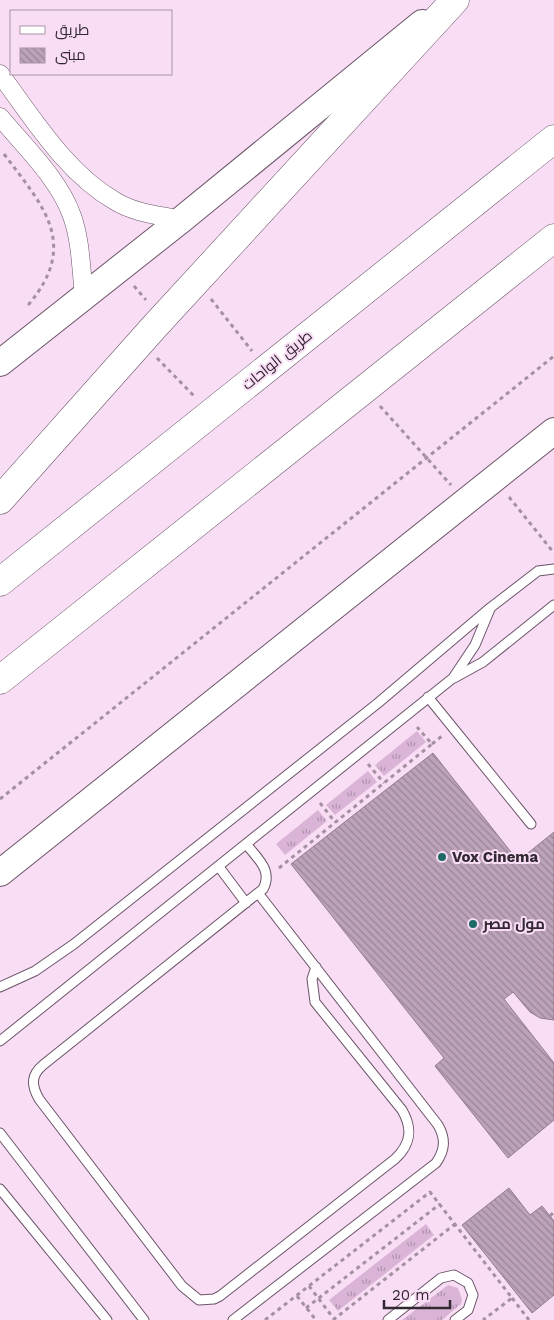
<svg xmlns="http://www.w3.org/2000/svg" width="554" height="1320" font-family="'Work Sans',Cairo,sans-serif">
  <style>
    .grass { fill: url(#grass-tufts) }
    .building { fill: url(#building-back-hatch); stroke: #947b91 }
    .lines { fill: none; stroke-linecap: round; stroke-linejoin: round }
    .lane-casing { stroke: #6b5468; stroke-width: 11 }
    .street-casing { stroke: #6b5468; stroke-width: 19 }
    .primary-casing { stroke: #6b5468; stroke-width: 28 }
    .highway-casing { stroke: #6b5468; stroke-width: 29 }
    .path { stroke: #a490a1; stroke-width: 3; stroke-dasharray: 4 4; stroke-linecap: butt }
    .lane { stroke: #fff; stroke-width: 9 }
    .street { stroke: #fff; stroke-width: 18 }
    .primary { stroke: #fff; stroke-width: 26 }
    .highway { stroke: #fff; stroke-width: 28 }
    .poi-dot { fill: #1e6a66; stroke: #f8ddf4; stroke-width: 2 }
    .labels { text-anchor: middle; stroke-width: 4; stroke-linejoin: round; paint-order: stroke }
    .street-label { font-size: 15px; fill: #322831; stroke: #f8ddf4 }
    .poi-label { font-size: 15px; font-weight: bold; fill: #322831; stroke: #f8ddf4; text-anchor: start }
  </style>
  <defs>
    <pattern id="grass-tufts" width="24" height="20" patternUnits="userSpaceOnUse" patternTransform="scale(1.25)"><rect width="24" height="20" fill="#dab4d6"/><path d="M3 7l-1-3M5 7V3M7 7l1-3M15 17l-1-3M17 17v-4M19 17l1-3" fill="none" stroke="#b192ae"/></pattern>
    <pattern id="building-back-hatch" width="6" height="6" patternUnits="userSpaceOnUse" patternTransform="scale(1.25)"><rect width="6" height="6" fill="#bca3b9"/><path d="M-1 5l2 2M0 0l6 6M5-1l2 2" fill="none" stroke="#998597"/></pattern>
  </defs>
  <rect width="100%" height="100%" fill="#f8ddf4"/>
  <!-- grass -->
  <path class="grass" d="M417,731L426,742L384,776L375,765Z
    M368,771L377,782L335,815L326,805Z
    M318,810L327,821L285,855L276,844Z
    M426,1224L434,1235L338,1311L329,1300Z
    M448,1285L458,1288L462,1299L461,1304L442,1320H402Z"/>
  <!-- building -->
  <path class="building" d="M433,753L518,861L554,832V1020L540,1018L530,1012L513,992L504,999L554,1063V1120L508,1158L435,1066L444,1058L291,864Z
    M509,1188L530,1215L542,1206L554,1221V1295L532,1313L462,1225Z"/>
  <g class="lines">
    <!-- lane casing -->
    <g class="lane-casing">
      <path id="lane" d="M454,678L483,662L554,605
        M428,697L531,824
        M247,845C258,859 273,871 263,889L43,1065C31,1075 31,1085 39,1099L182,1286L199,1300L214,1299L220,1296L395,1159C411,1144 413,1129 402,1110L315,1002L312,979L316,967
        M219,867L246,903
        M0,987L35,971L74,944L378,703L490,608L538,571L554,569
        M0,1041L453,678L475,645L490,609
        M0,1133L144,1320
        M0,1189L107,1320
        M233,1320L436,1163C445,1150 446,1139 438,1125L258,893
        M388,1320L441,1278L454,1275L468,1283L473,1295L468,1310L455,1320"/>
    </g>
    <!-- street casing -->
    <g class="street-casing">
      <path id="street" d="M0,74C33,118 66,173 115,201C134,213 159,215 181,220
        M0,117C25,147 59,179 72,216C81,241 81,270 84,295"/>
    </g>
    <!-- primary casing -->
    <g class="primary-casing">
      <path id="primary" d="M0,363L181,220L422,23
        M0,873L554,431"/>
    </g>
    <!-- highway casing -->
    <g class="highway-casing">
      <path id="highway" d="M0,500L155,326L455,0
        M0,582L554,139
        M0,680L554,238"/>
    </g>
    <!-- path -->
    <path class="path" d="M4,154C42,205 80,243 29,304L32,307
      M134,286L146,300
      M211,299L252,351
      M157,358L195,397
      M380,406L451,485
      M509,497L554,553
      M432,744L442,736
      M368,764L384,783
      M0,799L554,356
      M320,803L335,822
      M279,868L432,744L417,727
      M550,1216L554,1212
      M309,1286L334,1319
      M297,1296L316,1320
      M512,1298L529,1320
      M306,1308L440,1204
      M265,1320L430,1192L512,1298L483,1320
      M333,1320L455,1224"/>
    <!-- lane -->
    <use href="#lane" class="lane"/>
    <!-- street -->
    <use href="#street" class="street"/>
    <!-- primary -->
    <use href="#primary" class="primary"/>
    <!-- highway -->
    <use href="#highway" class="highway"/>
  </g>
  <!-- markers -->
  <g class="poi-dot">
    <circle cx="442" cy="857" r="5"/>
    <circle cx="473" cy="924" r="5"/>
  </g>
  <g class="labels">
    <!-- street labels -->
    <g class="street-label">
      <text transform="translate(277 360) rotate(-39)" y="5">طريق الواحات</text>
    </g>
    <!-- poi labels -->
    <g class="poi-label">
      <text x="452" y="862">Vox Cinema</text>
      <text x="483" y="929">مول مصر</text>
    </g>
  </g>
  <!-- legend -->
  <rect x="10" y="10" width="162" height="65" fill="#f8ddf4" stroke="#a995a6"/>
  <rect x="20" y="26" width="25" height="8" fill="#ffffff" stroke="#a995a6"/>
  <text x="55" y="35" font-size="15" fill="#322831">طريق</text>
  <rect x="20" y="48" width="25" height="15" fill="url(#building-back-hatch)" stroke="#a995a6"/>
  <text x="55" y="60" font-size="15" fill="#322831">مبنى</text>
  <!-- scale -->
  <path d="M384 1300v8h66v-8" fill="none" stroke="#322831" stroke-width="2.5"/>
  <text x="392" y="1300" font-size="15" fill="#322831" stroke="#f8ddf4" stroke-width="4" paint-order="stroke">20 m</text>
</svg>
